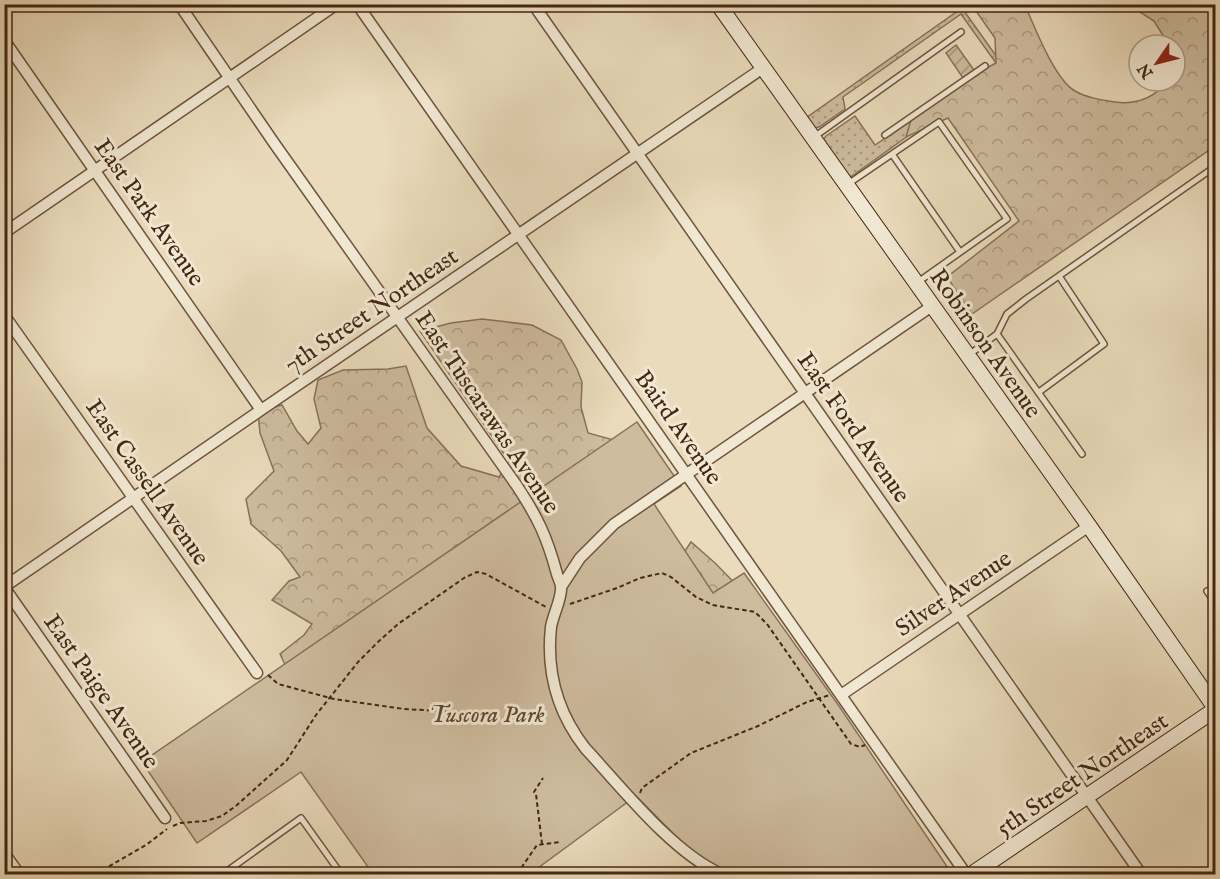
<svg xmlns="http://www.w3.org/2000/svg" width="1220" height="879" font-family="'IM FELL English',serif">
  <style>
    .grass { fill: url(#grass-dots); stroke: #897258; stroke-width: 1.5 }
    .forest { fill: url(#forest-crowns); stroke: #897258; stroke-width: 1.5 }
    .park { fill: #cebc9f; stroke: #897258; stroke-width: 1.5 }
    .garden { fill: url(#garden-furrows); stroke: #897258; stroke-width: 1.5 }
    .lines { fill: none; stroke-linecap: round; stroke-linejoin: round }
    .lane-casing { stroke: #6e543c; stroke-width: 8 }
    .street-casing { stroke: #6e543c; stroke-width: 13 }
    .secondary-casing { stroke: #442712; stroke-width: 17 }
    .path { stroke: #442712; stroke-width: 2; stroke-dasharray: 4.5 3; stroke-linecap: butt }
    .lane { stroke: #f1e8d3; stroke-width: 5 }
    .street { stroke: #f1e8d3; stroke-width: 10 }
    .secondary { stroke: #f1e8d3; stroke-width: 15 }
    .labels { text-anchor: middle; stroke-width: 6; stroke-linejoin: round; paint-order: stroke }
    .street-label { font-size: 24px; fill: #442712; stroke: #f1e8d3 }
    .park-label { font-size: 24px; font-style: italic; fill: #60452e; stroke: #f1e8d3 }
  </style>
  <defs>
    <pattern id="grass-dots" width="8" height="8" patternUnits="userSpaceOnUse" patternTransform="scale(1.5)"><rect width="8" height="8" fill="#cebc9f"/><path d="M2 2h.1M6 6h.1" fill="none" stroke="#a99980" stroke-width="1.8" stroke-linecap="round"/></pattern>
    <pattern id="forest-crowns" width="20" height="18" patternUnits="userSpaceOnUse" patternTransform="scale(1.5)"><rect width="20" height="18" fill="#cebc9f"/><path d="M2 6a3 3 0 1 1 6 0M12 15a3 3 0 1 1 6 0" fill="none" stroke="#a99980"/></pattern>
    <pattern id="garden-furrows" width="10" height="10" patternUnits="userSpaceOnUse" patternTransform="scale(1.5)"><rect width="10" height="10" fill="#cebc9f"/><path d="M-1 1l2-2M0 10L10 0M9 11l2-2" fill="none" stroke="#a99980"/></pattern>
  </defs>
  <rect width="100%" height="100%" fill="#eadbbc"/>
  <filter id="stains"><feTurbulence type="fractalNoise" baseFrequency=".00333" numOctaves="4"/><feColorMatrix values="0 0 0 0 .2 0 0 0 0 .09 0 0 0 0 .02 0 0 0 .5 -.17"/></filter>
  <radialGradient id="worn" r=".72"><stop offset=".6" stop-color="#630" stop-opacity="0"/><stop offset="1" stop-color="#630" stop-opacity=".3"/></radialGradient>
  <!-- grass -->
  <path class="grass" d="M962,8L1004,67L852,176L848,177L822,141L826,136L855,116L875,145L996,63L961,14L843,97L845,109L819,127L813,128L806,118Z"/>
  <!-- forest -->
  <path class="forest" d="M976,5H1025C1034,26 1055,80 1075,91C1087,98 1102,100 1115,102C1137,105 1154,98 1168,81H1175V45H1169L1154,21L1129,5H1202L1215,13V146L972,314L947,277L1019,221L948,118L906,137L911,120L965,80L996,63L995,38L976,11Z
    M482,319L532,325L561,340L577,369L582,382L581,407L588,433L632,445L641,493L683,554L691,542L715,563L770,619L291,677L280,654L304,635L312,624L272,600L289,581L300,577L281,551L251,524L246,499L274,471L260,433L258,412L282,405L297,431L308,444L321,428L314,399L318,380L343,370L388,369L406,366L427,428L461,466L499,477L509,461L420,331L451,323Z"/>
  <!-- park -->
  <path class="park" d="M637,422L681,486L654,504L713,593L744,573L839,706L950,871L945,874H730C693,859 665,824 636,796L538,868L533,874H373L301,772L197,843L142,762Z"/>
  <!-- garden -->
  <path class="garden" d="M956,45L974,70L963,78L946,53Z"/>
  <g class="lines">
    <!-- lane casing -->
    <g class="lane-casing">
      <path id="lane" d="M885,135L985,66
        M814,137L961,32
        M892,154L960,252
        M848,184L939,122L1007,219L918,282
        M997,334L1007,314L1026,299L1216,166
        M970,354L997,334L1082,454
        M1039,392L1104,344L1059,276
        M1207,591L1216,604
        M223,874L301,818L341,874"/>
    </g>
    <!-- street casing -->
    <g class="street-casing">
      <path id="street" d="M179,4L274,143L517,486C538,518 547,537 557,574C558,578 561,583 561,587C562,598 553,615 551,627C546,673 557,712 585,748C622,788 672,852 721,874
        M357,4L966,874
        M533,4L1141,874
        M4,40L261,410
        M4,233L337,4
        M4,315L257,673
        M561,587L580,558L614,524L932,306
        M841,695L1089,526
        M165,818L4,587L261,410L763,68
        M4,853L19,874"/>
    </g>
    <!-- secondary casing -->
    <g class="secondary-casing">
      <path id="secondary" d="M718,4L1089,526L1216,709
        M972,874L1216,709"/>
    </g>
    <!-- path -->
    <path class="path" d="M570,604L617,588L640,578L662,573L671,577L696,597L713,605L755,612L767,624L851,744L860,747L865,745
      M268,675L278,684L334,699L404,709L478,713
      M640,793L642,788L691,753L758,726L807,702L830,695
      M173,826L180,823L206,821L222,816L237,805L287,760L316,715L358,662L379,641L398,624L464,578L477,572L486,574L546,607
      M542,844L536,794L534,792L543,778
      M96,874L146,845L167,829
      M517,874L537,845L560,842"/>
    <!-- lane -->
    <use href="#lane" class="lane"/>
    <!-- street -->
    <use href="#street" class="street"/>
    <!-- secondary -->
    <use href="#secondary" class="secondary"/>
  </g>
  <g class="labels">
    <!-- street labels -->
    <g class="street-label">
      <text transform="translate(150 212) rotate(55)" y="8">East Park Avenue</text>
      <text transform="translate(371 310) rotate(-34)" y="8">7th Street Northeast</text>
      <text transform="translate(986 343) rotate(55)" y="8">Robinson Avenue</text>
      <text transform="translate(488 412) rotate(56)" y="8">East Tuscarawas Avenue</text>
      <text transform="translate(679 427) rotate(55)" y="8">Baird Avenue</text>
      <text transform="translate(854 427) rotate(55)" y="8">East Ford Avenue</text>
      <text transform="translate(148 482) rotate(55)" y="8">East Cassell Avenue</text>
      <text transform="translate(953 593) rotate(-34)" y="8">Silver Avenue</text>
      <text transform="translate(102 691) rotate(55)" y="8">East Paige Avenue</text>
      <text transform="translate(1082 774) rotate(-34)" y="8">5th Street Northeast</text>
    </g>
    <!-- park labels -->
    <g class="park-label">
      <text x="487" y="722">Tuscora Park</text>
    </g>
  </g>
  <!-- margin -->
  <rect width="1220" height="879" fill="none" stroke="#eadbbc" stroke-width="24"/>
  <rect x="6" y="6" width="1208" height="867" fill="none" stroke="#442712" stroke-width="3"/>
  <rect x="12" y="12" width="1196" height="855" fill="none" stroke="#442712" stroke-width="1.5"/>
  <!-- north arrow -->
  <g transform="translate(1157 63) rotate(235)"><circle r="28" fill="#f1e8d3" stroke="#ac9b86" stroke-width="1.5"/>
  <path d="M0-4.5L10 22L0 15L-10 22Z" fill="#8f2418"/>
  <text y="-9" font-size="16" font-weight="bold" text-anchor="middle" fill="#442712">N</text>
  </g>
  <rect width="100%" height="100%" filter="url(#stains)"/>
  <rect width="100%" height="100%" fill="url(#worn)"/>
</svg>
